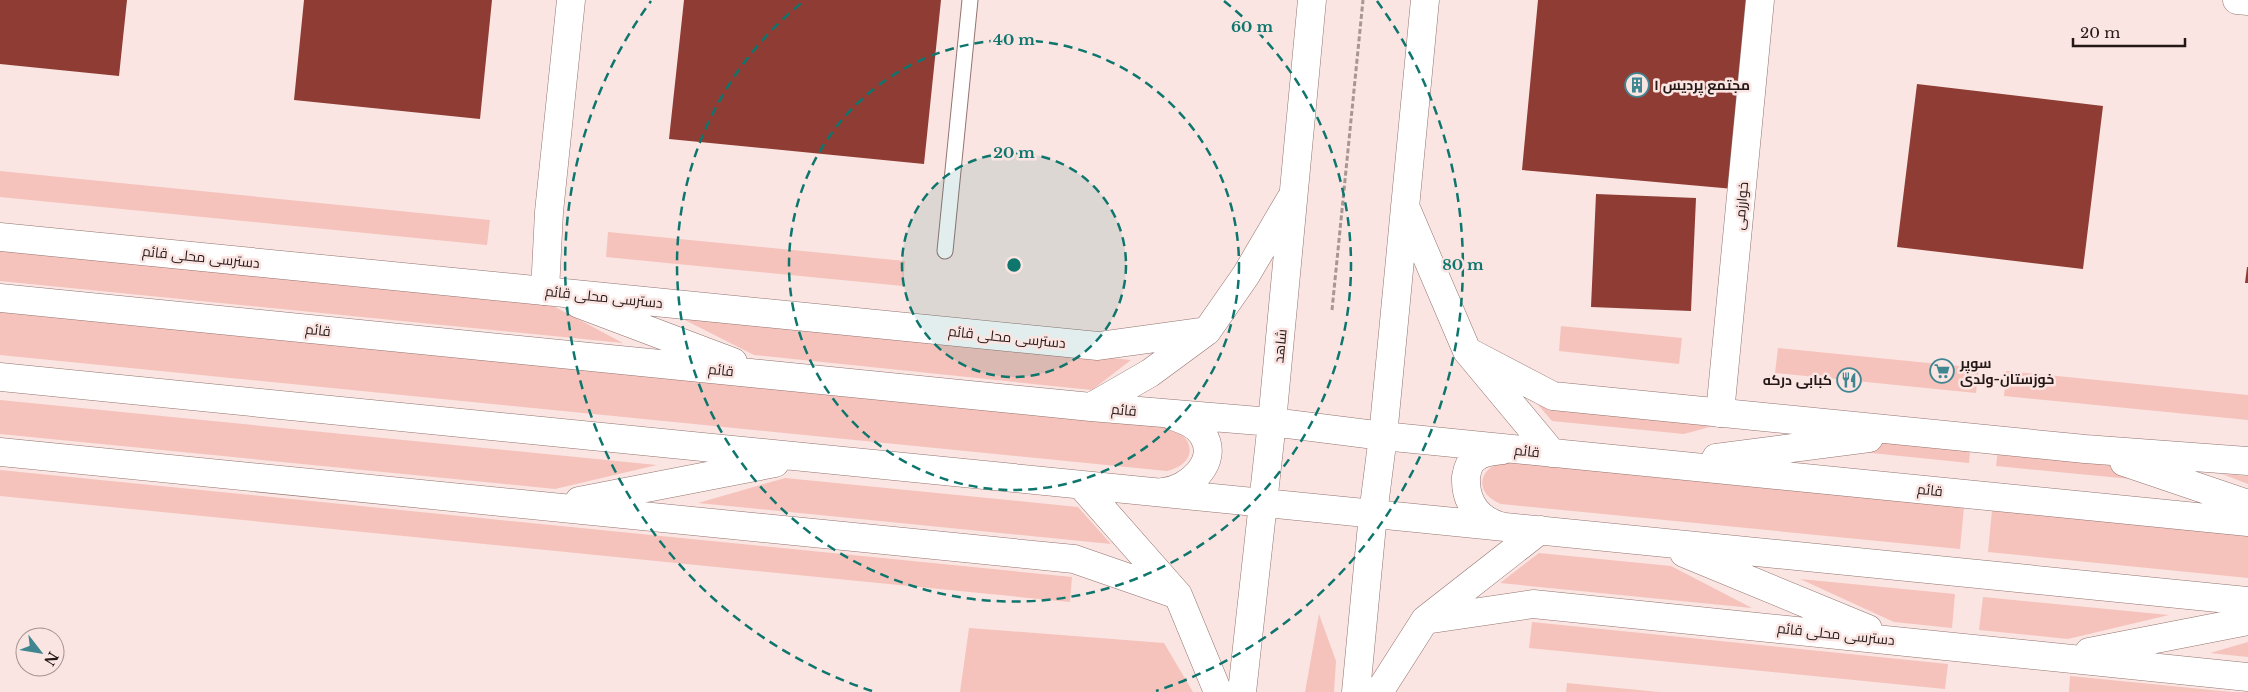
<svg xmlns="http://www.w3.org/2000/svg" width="2248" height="692" font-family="'Libre Baskerville',Cairo,serif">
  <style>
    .green { fill: #f5c3bc }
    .building { fill: #8e3c34 }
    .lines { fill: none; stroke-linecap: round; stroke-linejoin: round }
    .lane-casing { stroke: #92746f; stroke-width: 17 }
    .street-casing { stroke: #92746f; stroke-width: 29 }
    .secondary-casing { stroke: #92746f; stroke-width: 29 }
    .path { stroke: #a89694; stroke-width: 3; stroke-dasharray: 5 2.5; stroke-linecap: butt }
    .lane { stroke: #fff; stroke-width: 15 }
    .street { stroke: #fff; stroke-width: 28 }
    .secondary { stroke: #fff; stroke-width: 28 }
    .ring { fill: none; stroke: #0f766e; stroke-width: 2.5; stroke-dasharray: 9 6 }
    .labels { text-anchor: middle; stroke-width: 5; stroke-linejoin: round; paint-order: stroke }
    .poi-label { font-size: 14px; font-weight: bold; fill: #241817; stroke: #fae5e2; text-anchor: start }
    .street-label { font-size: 14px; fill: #241817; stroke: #fae5e2 }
    .centre { fill: #0f766e; stroke: #fae5e2; stroke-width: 2.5 }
    .ring-label { font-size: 15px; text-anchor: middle; font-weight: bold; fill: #0f766e; stroke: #fae5e2; stroke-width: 5; stroke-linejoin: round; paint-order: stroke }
  </style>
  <rect width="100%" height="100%" fill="#fae5e2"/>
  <!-- green -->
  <path class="green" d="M0,171L490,220L487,245L0,197Z
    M608,232L905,261L903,286L606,257Z
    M0,247L544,301L623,343L0,281Z
    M0,312L1171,428C1198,440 1195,465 1167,471L0,355Z
    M671,313L1131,360L1092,390L754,355Z
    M1561,326L1682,338L1679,364L1559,351Z
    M1778,348L1979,368L1976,393L1775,373Z
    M2006,371L2248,395V420L2004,396Z
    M1521,385L1772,410L1684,434L1552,421Z
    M0,400L657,465L555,489L0,434Z
    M1972,429L1969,463L1813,447Z
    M2000,432L2183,484L1996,466Z
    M1505,462L1964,507L1960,549L1501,504C1474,494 1477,467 1505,462Z
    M0,470L1072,577L1070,602L0,496Z
    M2222,474L2248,476V484Z
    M785,478L1078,507L1111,544L698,503Z
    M1992,510L2248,536V578L1988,552Z
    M1539,553L1671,566L1752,608L1500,583Z
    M1800,579L1955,594L1952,628L1894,622Z
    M1983,597L2169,615L2068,639L1979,630Z
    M1319,614L1336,661L1334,692H1305Z
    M1532,622L1948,664L1945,689L1529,648Z
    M969,628L1164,643L1193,692H960Z
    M2248,642V657L2210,653Z
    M2070,676L2232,692H2069Z
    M1567,683L1659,692H1566Z"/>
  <!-- building -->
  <path class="building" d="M0,0H127L119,76L0,64Z
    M304,0H492L480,119L294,100Z
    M684,0H941L924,164L669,139Z
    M1538,0H1753L1734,189L1522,170Z
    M1917,84L2103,106L2083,269L1897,247Z
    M1596,194L1696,198L1691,311L1591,307Z
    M2247,267H2248V283H2245Z"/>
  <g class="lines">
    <!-- lane casing -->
    <g class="lane-casing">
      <path id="lane" d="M945,251L970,0"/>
    </g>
    <!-- street casing -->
    <g class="street-casing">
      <path id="street" d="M2237,0L2248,1
        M545,291L549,212L571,0
        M1720,413L1760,0"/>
    </g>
    <!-- secondary casing -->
    <g class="secondary-casing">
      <path id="secondary" d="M1405,206L1467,351L1552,453
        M0,237L1098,346L1207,331
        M0,298L1091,407L1272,422L1383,436L2248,522
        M579,304L733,362
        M1467,351L1553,396L2085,449L2248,461
        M0,377L2248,601
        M1091,407L1150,373L1207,331L1246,275L1290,200
        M0,452L1074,559L1178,595
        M1716,458L1869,438
        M2124,462L2248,504
        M1081,485L1178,595L1218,692
        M1163,492C1188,490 1220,462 1203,435C1196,424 1184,420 1173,416
        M579,501L775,463
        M1500,526C1477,519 1465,501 1466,477C1467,471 1469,463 1474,459C1481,452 1493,451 1503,450
        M1684,553L1868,629
        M1425,620L1533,604L2248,677
        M2089,652L2248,621
        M1242,692L1272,422L1312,0
        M1356,692L1373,514L1383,436L1425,0
        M1379,692L1425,620L1540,530"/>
    </g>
    <!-- path -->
    <path class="path" d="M1332,310L1363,0"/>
    <!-- lane -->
    <use href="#lane" class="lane"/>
    <!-- street -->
    <use href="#street" class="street"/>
    <!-- secondary -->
    <use href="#secondary" class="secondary"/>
  </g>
  <!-- distance rings -->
  <circle cx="1014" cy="265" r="112" fill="#0f766e" fill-opacity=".12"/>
  <g class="ring">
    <circle cx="1014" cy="265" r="112"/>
    <circle cx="1014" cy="265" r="225"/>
    <path d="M1224 1A337 337 0 1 1 804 1"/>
    <path d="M872 691A449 449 0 0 1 651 1M1377 1A449 449 0 0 1 1156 691"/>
  </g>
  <!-- icons -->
  <defs>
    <g id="building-ring" transform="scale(1.25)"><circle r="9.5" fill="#fae5e2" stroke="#408691" stroke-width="1.5"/><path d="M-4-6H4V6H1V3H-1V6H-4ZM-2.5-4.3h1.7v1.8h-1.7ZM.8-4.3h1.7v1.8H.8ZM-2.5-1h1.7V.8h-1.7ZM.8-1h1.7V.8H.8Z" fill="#408691"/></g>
    <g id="supermarket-ring" transform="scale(1.25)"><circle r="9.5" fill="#fae5e2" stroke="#408691" stroke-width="1.5"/><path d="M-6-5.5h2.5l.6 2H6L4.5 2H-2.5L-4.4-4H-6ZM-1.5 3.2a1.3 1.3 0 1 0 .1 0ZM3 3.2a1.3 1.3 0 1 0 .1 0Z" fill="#408691"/></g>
    <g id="restaurant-ring" transform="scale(1.25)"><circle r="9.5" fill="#fae5e2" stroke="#408691" stroke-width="1.5"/><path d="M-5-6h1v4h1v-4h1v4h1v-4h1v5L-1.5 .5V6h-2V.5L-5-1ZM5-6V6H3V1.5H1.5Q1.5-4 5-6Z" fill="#408691"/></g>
  </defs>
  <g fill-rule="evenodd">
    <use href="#building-ring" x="1637" y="85"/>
    <use href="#supermarket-ring" x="1942" y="371"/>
    <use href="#restaurant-ring" x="1849" y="380"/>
  </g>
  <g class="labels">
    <!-- poi labels -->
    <g class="poi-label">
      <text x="1654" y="90">مجتمع پردیس ۱</text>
      <text x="1960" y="368">سوپر<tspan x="1960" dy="16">خوزستان-ولدی</tspan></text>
      <text x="1832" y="385" text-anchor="end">کبابی درکه</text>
    </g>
    <!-- street labels -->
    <g class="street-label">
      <text transform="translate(1741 206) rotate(-85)" y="5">خوارزمی</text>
      <text transform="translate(201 257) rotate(6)" y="5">دسترسی محلی قائم</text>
      <text transform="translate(604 297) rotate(6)" y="5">دسترسی محلی قائم</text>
      <text transform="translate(318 330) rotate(6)" y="5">قائم</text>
      <text transform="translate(1007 337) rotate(6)" y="5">دسترسی محلی قائم</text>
      <text transform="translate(1280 346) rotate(-84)" y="5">شاهد</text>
      <text transform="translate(721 370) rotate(6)" y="5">قائم</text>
      <text transform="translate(1124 410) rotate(5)" y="5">قائم</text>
      <text transform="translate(1527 451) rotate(6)" y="5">قائم</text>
      <text transform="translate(1930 490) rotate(6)" y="5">قائم</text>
      <text transform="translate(1836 634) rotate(6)" y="5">دسترسی محلی قائم</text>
    </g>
  </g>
  <circle cx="1014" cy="265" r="8" class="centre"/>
  <g class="ring-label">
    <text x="1252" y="32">60 m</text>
    <text x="1014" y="45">40 m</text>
    <text x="1014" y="158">20 m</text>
    <text x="1463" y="270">80 m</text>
  </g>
  <!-- north arrow -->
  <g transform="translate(40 652) rotate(121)"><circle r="24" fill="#fae5e2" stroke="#a49391"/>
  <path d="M0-4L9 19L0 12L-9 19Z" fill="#408691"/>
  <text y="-8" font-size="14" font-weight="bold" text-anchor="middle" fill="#241817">N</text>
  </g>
  <!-- scale -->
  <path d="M2073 38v8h112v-8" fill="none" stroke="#241817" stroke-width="2.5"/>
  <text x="2080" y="38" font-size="15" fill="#241817" stroke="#fae5e2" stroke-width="4" paint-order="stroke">20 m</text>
</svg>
